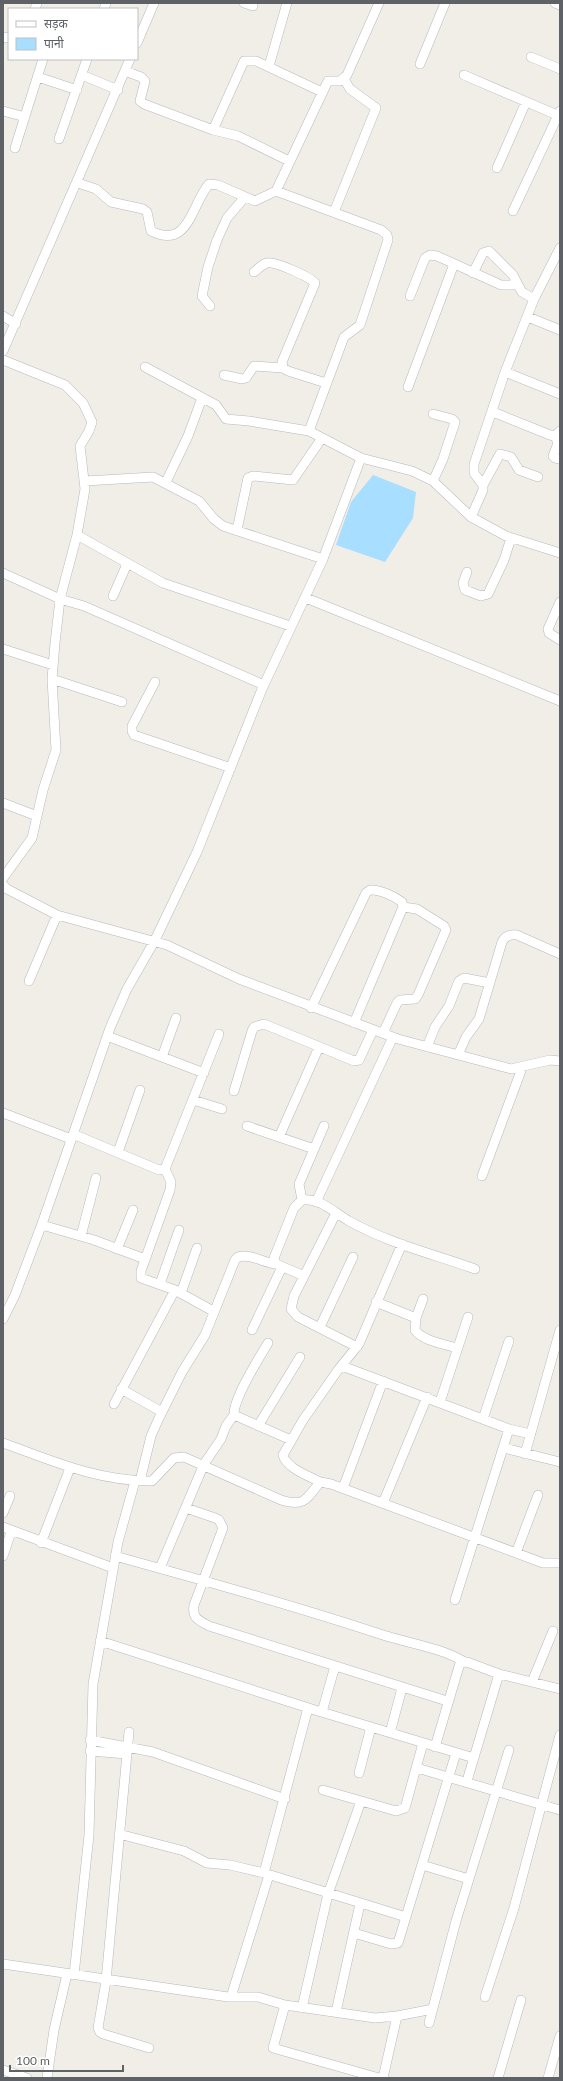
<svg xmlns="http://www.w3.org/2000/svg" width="563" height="2081" font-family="Lato,'Noto Sans Devanagari',sans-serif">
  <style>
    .water { fill: #a8deff }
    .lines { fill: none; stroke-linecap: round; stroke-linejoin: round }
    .minor-casing { stroke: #b6b9bd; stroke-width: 10 }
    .minor { stroke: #fff; stroke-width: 9 }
  </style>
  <rect width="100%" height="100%" fill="#f0eee6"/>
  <!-- water -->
  <path class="water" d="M373,475L416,492L413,518L385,562L336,545L351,502Z"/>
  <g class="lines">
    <!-- minor casing -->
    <g class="minor-casing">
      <path id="minor" d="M244,3L253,6
        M555,3L560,5
        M35,9L37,3
        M104,9L106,3
        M3,37L9,38
        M137,43L154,3
        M531,57L560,69
        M420,64L445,3
        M269,66L287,3
        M125,71L141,77L145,81L140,101L144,104L213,130L238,136L289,161
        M82,75L118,90
        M464,75L557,115
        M38,77L77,90
        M3,111L25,117
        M213,130L244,61H256L322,92
        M59,139L87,59
        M15,148L43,59
        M497,168L526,102
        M78,183L96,189L111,202L143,209L147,212L151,231C189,250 191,205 209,184L218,185L255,201L276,191L326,85L328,81H340L347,75L379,3
        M276,191L381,230L387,235L388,240L360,325L344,337L309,431
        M513,211L560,111
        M334,212L376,108L350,89L344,79
        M254,272C258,269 262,264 267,263C275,261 310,277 315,283L282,362L283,368L288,371L326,383
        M473,273L483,253L489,251L513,275L518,285
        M410,296L425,258L430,255L437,256L501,285H518L522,292L534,299
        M210,306L202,296L208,267L217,240L227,218L245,197
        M3,316L16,324
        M528,317L560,330
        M3,351L130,59
        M3,360L65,385L83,403L92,422L89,431L80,446L85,489L77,535L60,599L55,643L52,679L56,750L43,790L32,838L3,878
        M145,367L216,405L226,419L249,421L309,431L361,458L412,471L433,481L471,517L506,536L560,553
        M505,372L560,394
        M224,375L242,379L246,378L254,366L283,368
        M408,387L454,264
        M493,412L550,435L555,436L560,431
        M555,436L558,443L553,456L555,458L560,459
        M85,481L153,477L199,501L214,519L223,526L323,559
        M433,481L443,459L455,422L452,419L433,414
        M166,482L188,436L202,398
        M483,485L500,454L511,457L519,470L538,477
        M471,517L483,490V485L474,473V464L505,372L534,299L560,248
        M237,530L248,478L253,476L293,480L322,438
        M77,535L163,583L290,626
        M467,572L463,583L465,590L481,596L488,594L504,560L511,538
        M3,573L60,599L84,606L264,685
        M113,596L127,564
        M306,598L560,701
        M560,602L548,629L549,633L560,640
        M3,649L53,665
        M52,679L122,702
        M155,682L132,726V731L134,735L231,768
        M3,803L37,816
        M3,885L7,889L57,915L167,945L239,979L398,1039L511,1069L550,1060L560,1061
        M29,981L57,915
        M311,1008L366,893L370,890C379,889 394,896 402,902L403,907L354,1023
        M383,1033L397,1003L400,1000L415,999L418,995L446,930L444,926L417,909L403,907
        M107,1036L204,1073
        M427,1047L435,1027L449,1006L459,981L464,978L490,983
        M458,1055L466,1037L479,1019L502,942C505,936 510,934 517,935L560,954
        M162,1057L176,1018
        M234,1091L252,1031L254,1027L264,1024L354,1061L359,1060L373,1030
        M193,1100L222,1109
        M3,1113L71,1139
        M247,1126L314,1149
        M73,1134L159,1170L165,1169L219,1034
        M279,1137L319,1047
        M118,1152L140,1090
        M165,1169L171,1182L170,1190L141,1271V1278L175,1290L213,1311
        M482,1176L522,1068
        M302,1200L299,1184L324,1126
        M316,1202L393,1037
        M336,1213L294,1296L291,1309L298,1317L357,1347
        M42,1225L94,1240L145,1259
        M81,1236L96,1178
        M117,1249L133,1210
        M304,1276L276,1264L274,1258L294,1208L302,1200C319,1197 335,1213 349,1221C388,1243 433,1254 475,1269
        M160,1284L179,1230
        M181,1293L197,1248
        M423,1299L416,1318L415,1330C423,1341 444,1344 457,1348
        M376,1302L416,1318
        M3,1319L15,1295L43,1221L110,1028L127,989L155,940L197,852L262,689L323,559L361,458
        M320,1327L353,1257
        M252,1330L282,1267
        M268,1343C259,1358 233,1399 234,1415L291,1440
        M342,1366L509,1429L530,1434
        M121,1389L162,1412
        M440,1402L468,1317
        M114,1404L175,1290
        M483,1419L509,1341
        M258,1426L300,1357
        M3,1443C53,1461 97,1481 152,1481L174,1458L184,1457L281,1500C304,1507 306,1500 320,1482L331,1484L543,1563H560
        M504,1448L560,1462
        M525,1454L560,1330
        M140,1481L151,1436L159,1418L182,1372L205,1335L235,1260L238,1257C250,1253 264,1263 276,1264
        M320,1482C309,1476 286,1468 283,1455L303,1420L338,1370L359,1344L402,1244
        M343,1488L383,1381
        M383,1503L427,1397
        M186,1508L215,1518L219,1520L223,1528L194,1605C192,1618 198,1620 209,1626L447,1701
        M3,1513L10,1496
        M3,1527L113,1568
        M41,1543L70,1468
        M516,1553L538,1495
        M3,1556L11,1532
        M115,1556C205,1581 295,1606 383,1635C408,1643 441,1648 463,1661
        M160,1568L204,1464L221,1439L226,1426L234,1415
        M455,1600L509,1429
        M100,1641L318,1711L474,1758
        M532,1682L553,1631
        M322,1712L335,1666
        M129,1732L106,1981L98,2028L100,2032L103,2034L149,2048
        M390,1733L402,1688
        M90,1740L153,1752L285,1799
        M435,1747L460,1663L467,1662L499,1674L560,1689
        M90,1751L127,1754
        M417,1768L560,1810
        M359,1773L371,1727
        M467,1781L499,1674
        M323,1790L396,1811L405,1808L423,1743
        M119,1834L184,1851L207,1863L230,1865L264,1873L406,1917
        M422,1865L469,1879
        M264,1873L308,1708
        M354,1933L391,1944L398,1943L456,1753
        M3,1964L228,1997H258L285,2005L273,2048L379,2078
        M74,1975L89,1835L93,1684L118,1542L135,1481
        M231,1997L269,1875
        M485,1997L514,1908L560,1735
        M285,2005L375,2018L397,2016L433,2009
        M302,2008L328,1894L361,1801
        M336,2012L360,1904
        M429,2023L456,1921L509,1750
        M3,2070L27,2078
        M47,2078L54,2030L67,1974
        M383,2078L397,2016
        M498,2078L521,2000
        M548,2078L560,2036"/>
    </g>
    <!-- minor -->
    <use href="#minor" class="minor"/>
  </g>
  <!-- border -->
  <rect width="563" height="2081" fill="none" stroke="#5e6267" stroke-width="8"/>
  <!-- legend -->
  <rect x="8" y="8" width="130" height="52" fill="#ffffff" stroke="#bfc0c2"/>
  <rect x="16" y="21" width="20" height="6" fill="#ffffff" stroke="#bfc0c2"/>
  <text x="44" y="28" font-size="12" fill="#5e6267">सड़क</text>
  <rect x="16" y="38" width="20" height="12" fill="#a8deff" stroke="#bfc0c2"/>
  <text x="44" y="48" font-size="12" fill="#5e6267">पानी</text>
  <!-- scale -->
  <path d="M10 2065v6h113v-6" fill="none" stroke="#5e6267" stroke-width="2"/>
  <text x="16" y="2065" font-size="12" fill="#5e6267" stroke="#ffffff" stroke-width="3" paint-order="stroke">100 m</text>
</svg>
